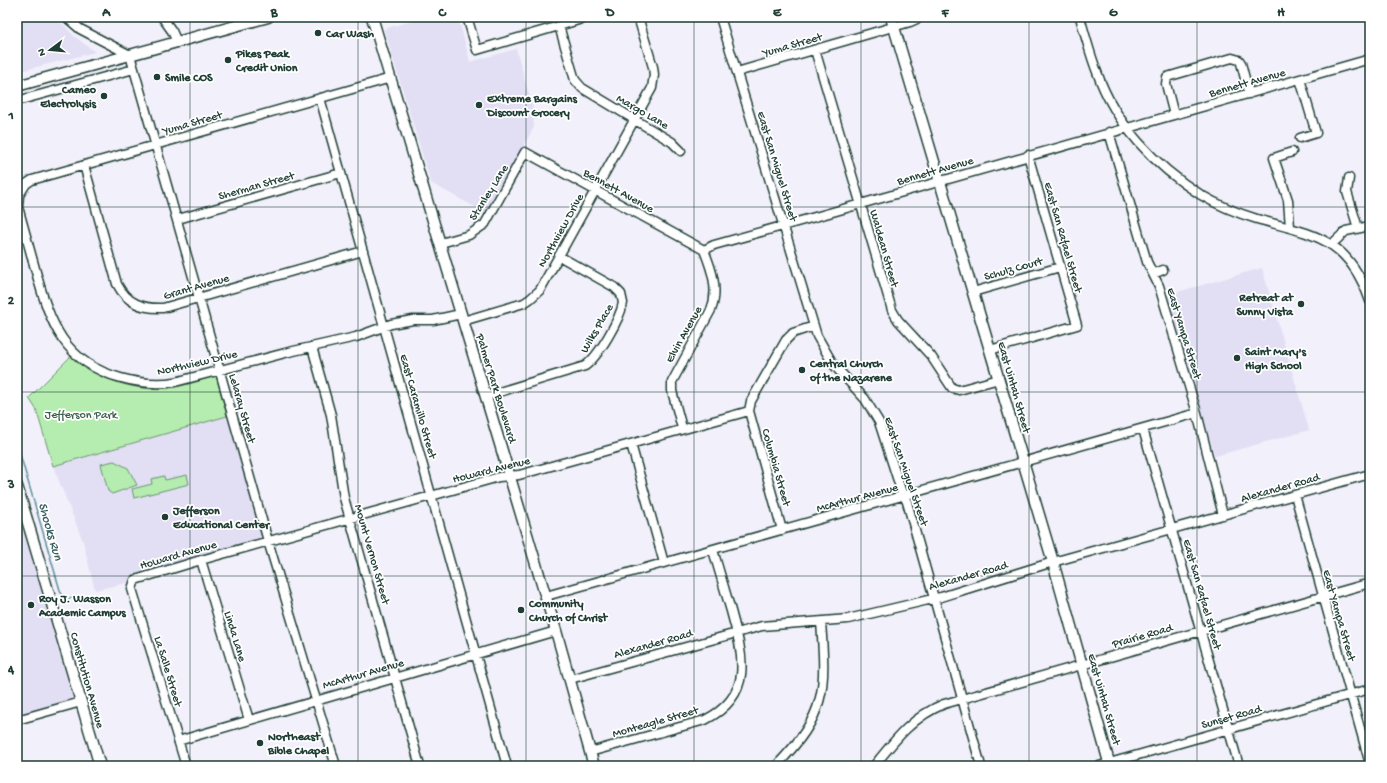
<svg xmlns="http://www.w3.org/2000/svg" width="1387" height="783" font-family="'Gochi Hand',sans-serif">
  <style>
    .built { fill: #e2def4 }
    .green { fill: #b5ecaf; stroke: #6a9472 }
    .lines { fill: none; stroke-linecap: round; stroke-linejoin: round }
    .stream { stroke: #5c919e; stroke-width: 1.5 }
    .minor-casing { stroke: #1f3d34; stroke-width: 11 }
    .major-casing { stroke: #1f3d34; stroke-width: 13 }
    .minor { stroke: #fff; stroke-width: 8 }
    .major { stroke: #fff; stroke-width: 10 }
    .grid { fill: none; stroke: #1f3d34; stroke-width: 1; stroke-opacity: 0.55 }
    .poi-dot { fill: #1f3d34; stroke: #fff; stroke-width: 1.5 }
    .labels { text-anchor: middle; stroke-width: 3.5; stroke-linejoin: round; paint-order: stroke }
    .poi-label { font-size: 12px; font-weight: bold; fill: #1f3d34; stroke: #fff; text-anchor: start }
    .street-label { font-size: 12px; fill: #1f3d34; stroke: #fff }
    .park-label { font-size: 12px; fill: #3d604d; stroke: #fff }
    .water-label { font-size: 13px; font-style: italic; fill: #386060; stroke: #fff }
    .neatline { fill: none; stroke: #1f3d34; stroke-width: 1.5 }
    .grid-label { font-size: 13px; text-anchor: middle; font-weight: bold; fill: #1f3d34 }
  </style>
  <rect width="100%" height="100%" fill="#f2f0fa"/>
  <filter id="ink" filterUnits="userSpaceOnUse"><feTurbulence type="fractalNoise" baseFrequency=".025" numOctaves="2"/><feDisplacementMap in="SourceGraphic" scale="8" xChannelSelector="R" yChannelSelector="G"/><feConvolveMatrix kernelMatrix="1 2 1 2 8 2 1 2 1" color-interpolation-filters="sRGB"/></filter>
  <g filter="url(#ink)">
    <!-- built -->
    <path class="built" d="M17,17H56L74,36L95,52L17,72Z
      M425,17H458L470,62L516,49L533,108L534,127L486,213L431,183L384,29Z
      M1262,268L1309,430L1215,456L1167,295Z
      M227,416L262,536L260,539L136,574L126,583L95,590L83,541L53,466Z
      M17,510L73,699L17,715Z"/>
    <!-- green -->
    <path class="green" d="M71,356C98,379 137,394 174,387C188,385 202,380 216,375L227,416L53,466L36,409L29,398Z
      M114,461L128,468L137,485L112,494L108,491L101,464Z
      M187,475L189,484L134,498L132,489L152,484L151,479L164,476L165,480Z"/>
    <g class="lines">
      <!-- stream -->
      <path class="stream" d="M17,444L60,590L64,599L87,596"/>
      <!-- minor casing -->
      <g class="minor-casing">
        <path id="minor" d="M66,17L80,29L130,55L268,541L336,766
          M162,17L172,31L177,42
          M467,17L477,50L559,26
          M588,17L559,26L575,80L582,88L672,142L681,151
          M720,17L817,336L833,364L865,399L879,422L901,490L907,502L981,766
          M1080,17C1085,35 1090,54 1097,72C1115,124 1155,166 1201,195C1218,205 1237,213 1257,219C1314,235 1348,237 1370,301
          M815,50L892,310L898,320L931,356L952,388L959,390L999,379
          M737,72L910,22L921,17
          M391,78L32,180L26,184L19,195L18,207C24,229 30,251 36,272C50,323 64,363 121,378C139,383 156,385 175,382L289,352L356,337L391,324L413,320H433L461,314
          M320,98L507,766
          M17,101L134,69
          M1174,115L1166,84L1167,77L1232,58L1239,60L1241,63L1249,94
          M1109,132L1147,262L1159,286L1197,413L1223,515
          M1300,138L1316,133L1300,79
          M84,165L117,284C127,303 142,309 163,308L363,251
          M1349,178L1347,192L1358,228
          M178,219L341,173
          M1290,227L1288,200L1274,158L1292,152
          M441,243L469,235L485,224L525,152L704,250L714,245L822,215L1370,59
          M1331,245L1346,231L1370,226
          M1153,274L1163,270
          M973,292L1060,267
          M463,321L524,303L530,299L540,290L652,88L654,75L653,67L638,17
          M312,347L331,415L344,498L420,766
          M990,350L1077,325L1028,155
          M486,396L585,366C599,356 620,319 623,303L621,294L614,287L559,256
          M749,411L782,530
          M682,428L672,391V382L711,310C719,290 712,270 704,250
          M1143,429L1239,766
          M631,444L664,563
          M1295,495L1370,764
          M201,560L249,720
          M546,596L1197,413
          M570,679L762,626L848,619L941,597L1053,562L1370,474
          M17,720L81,702
          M178,741L556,631
          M590,752L705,720C755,695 743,655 731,611C725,591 719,570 713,550
          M186,766L132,589L135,580L201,560L499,477L519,475L749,411L751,401L786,340L793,333L814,326
          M776,766C827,714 826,690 821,622
          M874,766C894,741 913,716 944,704L1370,583
          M1099,766L1370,689"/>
      </g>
      <!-- major casing -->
      <g class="major-casing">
        <path id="major" d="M372,17L556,631L594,766
          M891,17L1053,562L1110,766
          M17,86L268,17
          M17,486L100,766"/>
      </g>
      <!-- minor -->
      <use href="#minor" class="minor"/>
      <!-- major -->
      <use href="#major" class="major"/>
    </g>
  </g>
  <!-- grid -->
  <path class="grid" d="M190,17V766M358,17V766M526,17V766M694,17V766M861,17V766M1029,17V766M1197,17V766M17,207H1370M17,392H1370M17,576H1370"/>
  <!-- markers -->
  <g class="poi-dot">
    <circle cx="318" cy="33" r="4"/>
    <circle cx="228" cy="60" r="4"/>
    <circle cx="157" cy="77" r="4"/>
    <circle cx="104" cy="96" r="4"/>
    <circle cx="479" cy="105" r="4"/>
    <circle cx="1301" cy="304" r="4"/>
    <circle cx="1237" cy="358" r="4"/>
    <circle cx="802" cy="370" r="4"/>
    <circle cx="165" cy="517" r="4"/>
    <circle cx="31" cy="605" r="4"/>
    <circle cx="521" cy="610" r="4"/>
    <circle cx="260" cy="743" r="4"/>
  </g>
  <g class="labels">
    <!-- poi labels -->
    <g class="poi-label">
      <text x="326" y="37">Car Wash</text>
      <text x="236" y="57">Pikes Peak<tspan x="236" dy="14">Credit Union</tspan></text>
      <text x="165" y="81">Smile COS</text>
      <text x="96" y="93" text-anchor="end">Cameo<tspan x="96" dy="14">Electrolysis</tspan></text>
      <text x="487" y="102">Extreme Bargains<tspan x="487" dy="14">Discount Grocery</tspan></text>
      <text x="1293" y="301" text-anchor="end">Retreat at<tspan x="1293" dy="14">Sunny Vista</tspan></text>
      <text x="1245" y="355">Saint Mary's<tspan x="1245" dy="14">High School</tspan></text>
      <text x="810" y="367">Central Church<tspan x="810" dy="14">of the Nazarene</tspan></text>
      <text x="173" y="514">Jefferson<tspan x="173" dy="14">Educational Center</tspan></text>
      <text x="39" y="602">Roy J. Wasson<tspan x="39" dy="14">Academic Campus</tspan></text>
      <text x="529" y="607">Community<tspan x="529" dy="14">Church of Christ</tspan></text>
      <text x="268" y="740">Northeast<tspan x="268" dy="14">Bible Chapel</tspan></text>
    </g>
    <!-- street labels -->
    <g class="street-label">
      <text transform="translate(792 44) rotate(-16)" y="4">Yuma Street</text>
      <text transform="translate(1247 82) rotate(-16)" y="4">Bennett Avenue</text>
      <text transform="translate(643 111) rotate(30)" y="4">Margo Lane</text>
      <text transform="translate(192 122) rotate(-16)" y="4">Yuma Street</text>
      <text transform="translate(778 166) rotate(73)" y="4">East San Miguel Street</text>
      <text transform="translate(935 170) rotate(-16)" y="4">Bennett Avenue</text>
      <text transform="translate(256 185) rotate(-16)" y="4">Sherman Street</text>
      <text transform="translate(619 190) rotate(29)" y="4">Bennett Avenue</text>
      <text transform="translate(488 192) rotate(-58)" y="4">Stanley Lane</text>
      <text transform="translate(560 230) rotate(-61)" y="4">Northview Drive</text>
      <text transform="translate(1064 237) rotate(74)" y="4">East San Rafael Street</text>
      <text transform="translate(885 248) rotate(74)" y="4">Waldean Street</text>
      <text transform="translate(1013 268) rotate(-16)" y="4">Schulz Court</text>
      <text transform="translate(196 286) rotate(-16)" y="4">Grant Avenue</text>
      <text transform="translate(596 328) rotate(-60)" y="4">Wilks Place</text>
      <text transform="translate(1185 333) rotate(73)" y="4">East Yampa Street</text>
      <text transform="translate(683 334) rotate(-61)" y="4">Elvin Avenue</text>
      <text transform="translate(197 362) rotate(-13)" y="4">Northview Drive</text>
      <text transform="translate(1015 387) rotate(74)" y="4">East Uintah Street</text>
      <text transform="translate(497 388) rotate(73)" y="4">Palmer Park Boulevard</text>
      <text transform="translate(419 406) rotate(74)" y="4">East Caramillo Street</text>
      <text transform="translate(243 408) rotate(74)" y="4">Lelaray Street</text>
      <text transform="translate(777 467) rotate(74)" y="4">Columbia Street</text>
      <text transform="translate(491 469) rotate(-14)" y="4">Howard Avenue</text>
      <text transform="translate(907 471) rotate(71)" y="4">East San Miguel Street</text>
      <text transform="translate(1280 487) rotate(-16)" y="4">Alexander Road</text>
      <text transform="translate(857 497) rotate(-15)" y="4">McArthur Avenue</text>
      <text transform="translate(178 554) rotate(-16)" y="4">Howard Avenue</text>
      <text transform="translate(373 554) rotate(74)" y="4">Mount Vernon Street</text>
      <text transform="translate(968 575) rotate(-16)" y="4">Alexander Road</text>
      <text transform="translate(1203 594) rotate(74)" y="4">East San Rafael Street</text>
      <text transform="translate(1340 615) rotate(74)" y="4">East Yampa Street</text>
      <text transform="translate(1142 635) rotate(-16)" y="4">Prairie Road</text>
      <text transform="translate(236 636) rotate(73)" y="4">Linda Lane</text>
      <text transform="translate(653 643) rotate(-16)" y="4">Alexander Road</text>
      <text transform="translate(169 671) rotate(73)" y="4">La Salle Street</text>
      <text transform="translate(363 673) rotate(-16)" y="4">McArthur Avenue</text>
      <text transform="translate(88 680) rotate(74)" y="4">Constitution Avenue</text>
      <text transform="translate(1105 699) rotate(74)" y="4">East Uintah Street</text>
      <text transform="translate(1231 716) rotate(-16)" y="4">Sunset Road</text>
      <text transform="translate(655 721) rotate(-16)" y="4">Monteagle Street</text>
    </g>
    <!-- park labels -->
    <g class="park-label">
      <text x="81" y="418">Jefferson Park</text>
    </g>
    <!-- water labels -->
    <g class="water-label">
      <text transform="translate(52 531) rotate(74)" y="5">Shooks Run</text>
    </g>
  </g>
  <!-- margin -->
  <rect width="1387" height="783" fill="none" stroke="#fff" stroke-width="44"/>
  <!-- north arrow -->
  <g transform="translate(50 50) rotate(254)" stroke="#ffffff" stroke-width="3" paint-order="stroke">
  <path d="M0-3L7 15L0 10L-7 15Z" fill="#1f3d34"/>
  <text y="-6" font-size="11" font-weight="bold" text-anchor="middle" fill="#1f3d34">N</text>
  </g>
  <rect x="22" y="22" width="1343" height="739" class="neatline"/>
  <g class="grid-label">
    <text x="106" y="16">A</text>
    <text x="274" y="16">B</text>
    <text x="442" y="16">C</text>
    <text x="610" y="16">D</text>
    <text x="777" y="16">E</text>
    <text x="945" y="16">F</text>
    <text x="1113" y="16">G</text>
    <text x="1281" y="16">H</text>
    <text x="11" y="119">1</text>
    <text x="11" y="304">2</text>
    <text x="11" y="488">3</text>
    <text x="11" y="673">4</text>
  </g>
</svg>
